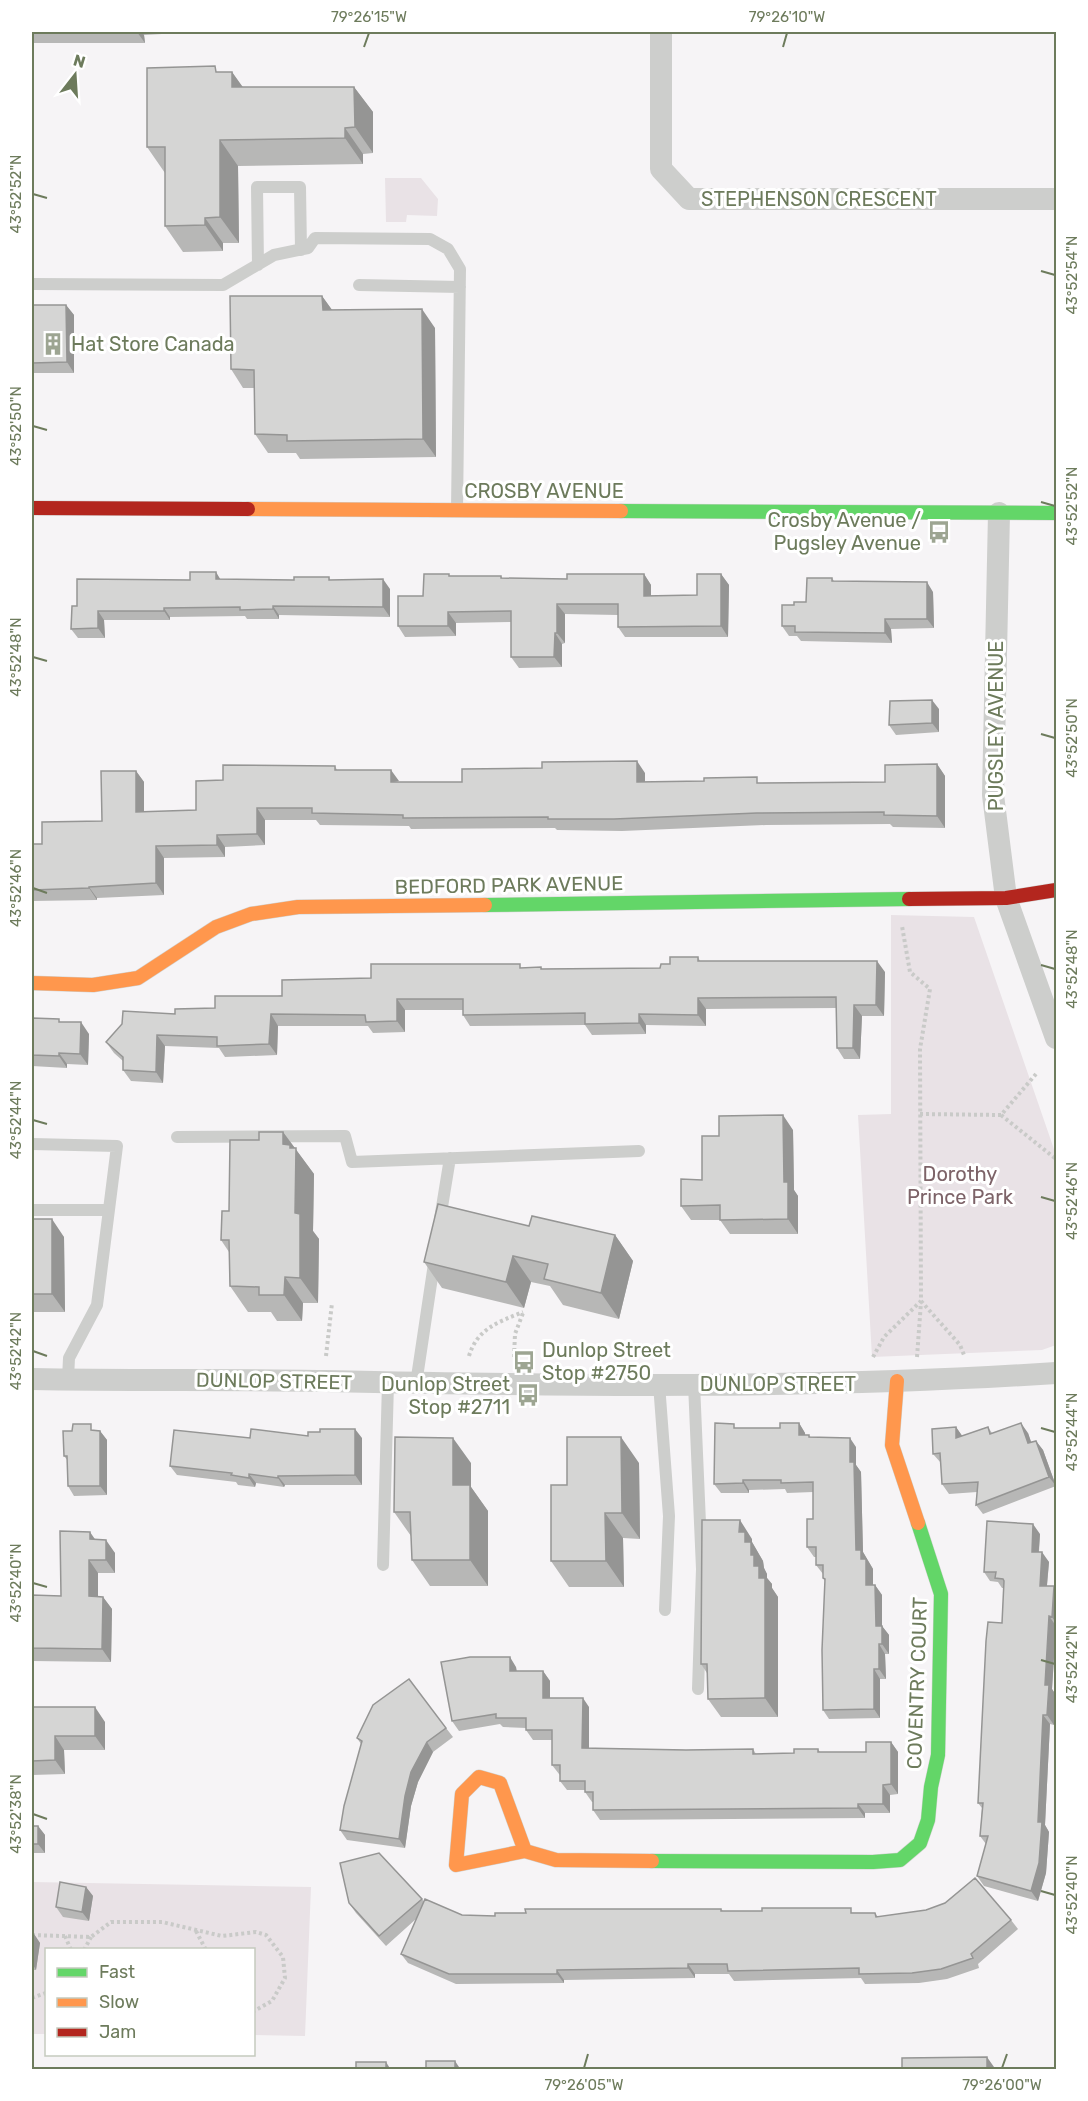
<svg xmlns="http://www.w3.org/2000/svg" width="1088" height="2101" font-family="Rubik,sans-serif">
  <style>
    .green { fill: #e9e2e6 }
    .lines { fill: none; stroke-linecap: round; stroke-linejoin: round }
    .fast-casing { stroke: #d1d2d0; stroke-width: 15 }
    .slow-casing { stroke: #d1d2d0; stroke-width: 15 }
    .jam-casing { stroke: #d1d2d0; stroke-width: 15 }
    .path { stroke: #c9cac8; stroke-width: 4; stroke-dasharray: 3 3; stroke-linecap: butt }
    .lane { stroke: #cdcecc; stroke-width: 12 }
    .street { stroke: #cdcecc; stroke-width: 22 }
    .fast { stroke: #63d668; stroke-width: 14 }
    .slow { stroke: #ff974d; stroke-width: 14 }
    .jam { stroke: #b3261e; stroke-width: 14 }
    .wall { fill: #b7b7b6 }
    .shaded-wall { fill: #959594 }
    .building { fill: #d5d5d4; stroke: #959594; stroke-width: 1.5 }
    .ticks { fill: none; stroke: #6d7b5c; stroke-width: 2 }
    .labels { text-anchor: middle; stroke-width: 6; stroke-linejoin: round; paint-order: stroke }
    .street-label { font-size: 20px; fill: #6d7b5c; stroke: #fff }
    .poi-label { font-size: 20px; fill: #6d7b5c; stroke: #fff; text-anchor: start }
    .park-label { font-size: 20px; fill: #7d6368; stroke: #fff }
    .neatline { fill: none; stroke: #6d7b5c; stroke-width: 2 }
    .ticks-label { font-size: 15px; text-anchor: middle; fill: #6d7b5c }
  </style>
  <rect width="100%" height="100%" fill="#f6f4f6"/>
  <!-- green -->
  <path class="green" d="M385,178H421L438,199L437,216L407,215L406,222H386Z
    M891,915L974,917L1056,1155V1345L1042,1350L872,1357L858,1115L891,1114Z
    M32,1882L311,1887L305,2036L254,2035V1950H46V2034H32Z"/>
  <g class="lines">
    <!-- fast casing -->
    <g class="fast-casing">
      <path id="fast" d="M621,511L1056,513
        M485,905L909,899
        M652,1861L873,1862L900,1860L920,1843L928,1820L931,1787L938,1755L941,1594L918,1523"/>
    </g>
    <!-- slow casing -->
    <g class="slow-casing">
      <path id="slow" d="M248,509L621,511
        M32,983L93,985L138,978L216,927L251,914L298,907L485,905
        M897,1381L892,1445L918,1523
        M525,1851L456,1865L462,1794L479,1777L500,1783L525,1851L556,1860L652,1861"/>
    </g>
    <!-- jam casing -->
    <g class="jam-casing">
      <path id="jam" d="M32,508L248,509
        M909,899L1006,898L1056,890"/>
    </g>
    <!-- path -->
    <path class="path" d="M920,1114L1001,1115L1036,1074
      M1001,1115L1056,1159
      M921,1301L960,1345L964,1355
      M326,1356L332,1303
      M469,1356C477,1329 498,1322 523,1312
      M514,1357L515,1334L523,1313
      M873,1357L884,1337L921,1301L920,1049L930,989L910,972L902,926
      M917,1357L921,1302
      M196,1931L206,1950
      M32,1935L91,1937L111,1922H162L222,1936L256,1932L266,1935L283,1957L285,1978L272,2001L254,2011
      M65,1936L71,1950
      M84,1950L91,1937
      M32,1998L46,1993"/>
    <!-- lane -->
    <path class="lane" d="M258,265L257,187H300L301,250
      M32,284L223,285L274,255L308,248L315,238L430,239L448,249L460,269L457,510
      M359,285L460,287
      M177,1137L345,1136L352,1162L639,1151
      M32,1144L117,1146L97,1305L69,1358L68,1379
      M32,1210H109
      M440,1219L450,1158
      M416,1384L435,1257
      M659,1384L669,1516L665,1610
      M694,1384L702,1569L698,1689
      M383,1565L388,1383"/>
    <!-- street -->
    <path class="street" d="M661,32V169L689,199H1056
      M999,513L993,795L1006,898L1056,1038
      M32,1379C129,1381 227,1379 325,1381C569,1386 813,1389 1056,1373"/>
    <!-- fast -->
    <use href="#fast" class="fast"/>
    <!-- slow -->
    <use href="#slow" class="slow"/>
    <!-- jam -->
    <use href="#jam" class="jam"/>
  </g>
  <!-- wall -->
  <path class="wall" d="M32,32H162V34L144,35L145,43H33L34,89H32Z
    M219,72H232L242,87H354L373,112V153L363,154V164L238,166L239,243H223V251L183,252L165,226V173L147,147Z
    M322,296L332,310L435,328L436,457L300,459L296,453H268L255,434L254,388H243L231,369Z
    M32,305H66L74,315V373H32Z
    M644,574L651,585V596L697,595L721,574L729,585L728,637H625L618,627V615L565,614V643L562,644V667L519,668L511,657V622L456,623V636L405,637L398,626L450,576H501L502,578L567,579Z
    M329,577L330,580L390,589V617L279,615V619H247L245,616L170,617V620H104L105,638H78L71,629L77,606L190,580H294Z
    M832,578L834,581L933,592L934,628L891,629L892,643L801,641L797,636H789L782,626L794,605L806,602Z
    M939,709V732L896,735L889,725Z
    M937,764L945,776V828L893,827L890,824L766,825L622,831L557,830L555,828L411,829L409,826L320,825L316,820H265V845L225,847V857L164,858V895L97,898V900L32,901V844H42L102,821L136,771L144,782V812L196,810L223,780L335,766L337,770L399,782H462L645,773V782L761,783L885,782Z
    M698,957L700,961L885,972L884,1016H862L860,1059H844L837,1048L836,1008L706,1009V1026L646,1025V1034L592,1035L585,1025L470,1026L463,1015V1010H405V1032L373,1033L368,1026H278L277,1055L225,1057L219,1048L165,1046L163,1083L131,1081L123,1070V1061L114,1053L106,1042L175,1014L215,1008L371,978L522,968L541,967L542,969L660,968L670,964Z
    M32,1018L61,1022L89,1034L88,1065L67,1064V1068L32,1066Z
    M793,1130L794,1190L798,1196V1234H730L720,1220H691L681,1206L702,1180L719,1136Z
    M283,1132L314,1174L313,1231L319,1239L318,1303H303L302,1321H277L271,1312H248L230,1286L229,1252L221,1240L229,1211L259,1140Z
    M32,1219L64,1237L65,1312H32Z
    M529,1226L615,1235L633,1261L619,1319L563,1305L550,1286L531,1282L524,1308L442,1288L424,1262Z
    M799,1423L805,1433V1435L811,1437L856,1447V1465L861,1472L863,1552L873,1569V1585H875L882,1595V1626L889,1635V1654H885L886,1679H880V1718L829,1719L823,1710L825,1581L823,1578V1574L816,1565V1557H814L807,1547L813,1519V1492L787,1493L785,1489L749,1490V1493H721L714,1484L737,1428H780Z
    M956,1427L962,1436L988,1427L992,1433H1028L1031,1442L1036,1441L1043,1450L1056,1486L983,1514L976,1505L977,1492L949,1494L942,1484L941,1463L933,1454Z
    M96,1430L100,1431L107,1440V1495L74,1496L68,1486V1461L64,1456Z
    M308,1436L362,1438V1485H285L284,1487L256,1483L255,1487L238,1485L236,1482L177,1475L170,1466L250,1438Z
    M471,1463V1487L488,1511V1586H430L412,1560L411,1536L394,1512Z
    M639,1463L640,1539L623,1538L624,1587H569L551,1561L567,1485Z
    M1040,1534L1039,1552L1049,1562L1047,1586L1056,1590V1626L1052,1689L1056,1695L1054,1725L1050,1724L1045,1825L1049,1832L1046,1873L1038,1901L984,1886L977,1876L986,1844L980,1836L982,1808L978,1803L1002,1623L1004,1588H1002L998,1582L990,1581L984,1572Z
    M95,1539L115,1553V1573H98V1597H103L112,1609L111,1662L32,1661V1595L61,1596Z
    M752,1539V1542L763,1561L764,1568L767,1574V1578L772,1584V1588L778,1597V1717H721L708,1699L707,1673L701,1664Z
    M516,1667L517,1671H543L550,1681V1698L589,1707V1748L686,1750L753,1749L756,1754L794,1753L818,1749L820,1752H866L891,1742L898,1752V1794L890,1795V1813H865V1818L600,1820L593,1810V1802H592L585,1792V1790H567L560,1781V1775L559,1774L552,1765V1740H533L526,1730V1728L503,1727L500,1724L459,1731L452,1721Z
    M32,1707L105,1722V1750H64L65,1774L32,1775Z
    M446,1728L453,1737L433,1752L418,1782L411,1806L405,1848L347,1840L340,1830L361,1744L357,1738Z
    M32,1826H38L45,1835V1853H32Z
    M86,1887L93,1896L89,1921L63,1917L56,1907Z
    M422,1899L424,1902L462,1915L495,1916L721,1909L723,1911L875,1913L878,1917L1011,1920L1018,1929L978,1964L979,1968L947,1979L919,1983L865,1984L861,1978L734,1981L729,1974H695V1978L564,1980V1983L456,1984L408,1963L401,1954L416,1919L386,1946L356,1913L349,1903Z
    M32,1931L40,1943L36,1970H32Z"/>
  <!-- shaded-wall -->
  <path class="shaded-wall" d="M137,32H142L144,35L145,43Z
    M32,40L33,43L34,89L32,86Z
    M232,72L250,97L232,87Z
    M354,87L373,112V153L355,127Z
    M345,128L363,154V164L345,138Z
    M220,140L238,166L239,243L220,217Z
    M205,218L223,243V251L205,225Z
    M322,296L335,314L323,310Z
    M66,305L74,315V373L67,362Z
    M422,309L435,328L436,457L423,439Z
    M216,572L222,582L216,579Z
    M644,574L651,585V606L644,596Z
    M721,574L729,585L728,637L721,626Z
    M383,579L390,589V617L383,607Z
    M927,582L933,592L934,628L927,619Z
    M557,604L565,614V643L557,633Z
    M273,606L279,615V619L273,609Z
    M164,608L170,617V620L164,611Z
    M98,611L104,620L105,638L98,628Z
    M448,612L456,623V636L448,626Z
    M885,619L891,629L892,643L885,633Z
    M555,633L562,644V667L554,657Z
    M932,700L939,709V732L932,723Z
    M637,761L645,773V794L637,782Z
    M937,764L945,776V828L937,816Z
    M391,770L399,781L391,782Z
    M136,771L144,782V823L136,812Z
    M257,808L265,820V845L257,834Z
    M217,835L225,847V857L217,845Z
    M156,846L164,858V895L156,883Z
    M89,887L97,898V900L89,888Z
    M877,961L885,972L884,1016L876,1005Z
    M698,998L706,1009V1026L698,1015Z
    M397,999L405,1010V1032L397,1021Z
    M854,1005L862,1016L860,1059L853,1048Z
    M271,1014L278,1026L277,1055L269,1044Z
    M639,1014L646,1025V1034L639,1023Z
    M81,1022L89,1034L88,1065L80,1054Z
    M157,1035L165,1046L163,1083L156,1072Z
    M59,1053L67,1064V1068L59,1056Z
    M783,1115L793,1130L794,1190L798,1196V1234L788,1219L784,1182Z
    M283,1132L314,1174L313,1231L319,1239L318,1303L300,1278L295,1213L283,1144Z
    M52,1219L64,1237L65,1312L52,1294Z
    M615,1235L633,1261L619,1319L601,1293Z
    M513,1256L531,1282L524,1308L506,1282Z
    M285,1277L303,1303L302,1321L284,1295Z
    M799,1423L805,1433L806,1445L799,1435Z
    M1021,1423L1028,1433L1035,1453L1028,1443Z
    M956,1427L963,1437L956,1438Z
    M355,1429L362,1438V1485L355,1475Z
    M100,1431L107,1440V1495L100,1486Z
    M621,1437L639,1463L640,1539L622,1513Z
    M453,1438L471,1463V1487L488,1511V1586L470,1560L453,1485Z
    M850,1438L856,1447V1465L861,1472L863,1552L873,1569V1595L866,1585L861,1559L856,1550L850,1462Z
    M1036,1441L1043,1450L1056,1486L1049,1477Z
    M249,1474L256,1483L255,1487L249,1478Z
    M278,1476L285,1485L284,1487L278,1478Z
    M743,1480L749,1490V1493L743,1483Z
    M605,1513L623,1538L624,1587L606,1561Z
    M740,1520L752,1539V1542L763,1561L764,1568L767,1574V1578L772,1584V1588L778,1597V1717L765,1698L759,1578L751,1555L739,1532Z
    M1033,1524L1040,1534L1038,1561L1032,1552Z
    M90,1532L99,1545L90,1539Z
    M106,1540L115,1553V1573L106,1560Z
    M1042,1552L1049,1562L1046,1595L1040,1586Z
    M89,1560L98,1573V1609L89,1596Z
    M875,1585L882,1595V1626L889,1635V1654L882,1644L876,1626Z
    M1054,1586L1056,1590V1623L1052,1617Z
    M103,1597L112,1609L111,1662L102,1649Z
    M1049,1616L1056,1626L1052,1689L1056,1695L1054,1725L1047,1715L1045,1685Z
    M879,1644L885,1654L886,1679L879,1669Z
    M510,1657L516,1667L517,1681L510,1671Z
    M874,1669L880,1679V1718L874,1709Z
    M32,1671L33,1673L32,1689Z
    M543,1671L550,1681V1708L543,1698Z
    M583,1698L589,1707V1758L582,1748Z
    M95,1707L105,1722V1750L95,1736Z
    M1043,1715L1050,1724L1045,1825L1049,1832L1046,1873L1038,1901L1031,1891L1038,1822Z
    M55,1736L64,1750L65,1774L55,1760Z
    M427,1742L433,1752L418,1782L411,1806L405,1848L399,1839L405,1796L411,1772Z
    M891,1742L898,1752V1794L891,1784Z
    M883,1785L890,1795V1813L883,1804Z
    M858,1804L865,1813V1818L858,1808Z
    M38,1826L45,1835V1853L38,1844Z
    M86,1887L93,1896L89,1921L82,1912Z
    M32,1931L40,1943L36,1970L32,1963Z
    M688,1964L695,1974V1978L688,1968Z
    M557,1970L564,1980V1983L557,1974Z
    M987,2057L994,2067V2070H987Z
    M455,2061L461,2070L455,2068Z
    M386,2062L391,2070H386Z"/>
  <!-- building -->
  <path class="building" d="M215,66L216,72H232V87H354L355,127L345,128V138L220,140V217L205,218V225L165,226V147H147V68Z
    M230,296H322L323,310L422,309L423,439L287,441V435L255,434L254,370L231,369Z
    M32,305H66L67,362L32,363Z
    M190,572H216V579L294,580V577H329V580L383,579V607L273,606V609L240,610V607L164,608V611H98V628L71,629L72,606H77V579L190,580Z
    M424,574H449V576H501V578L567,579V574H644V596L697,595V574H721V626L618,627V604H557V633H555L554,657H511V611L448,612V626H398V596H423Z
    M807,578H832V581L927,582V619H885V633L795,632V626H782V605H794V602H806Z
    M932,700V723L889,725L890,701Z
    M637,761V782L704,781V778L757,777V783L885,782V765L937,764V816L884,815V812L757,813L614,819H548V817L403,818V815L312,813V808H257V834L217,835V845L156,846V883L89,887V888L32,890V844H42V822L102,821L101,771H136V812L196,810V781L223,780V765L335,766V770H391V782H462V769L542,768V762Z
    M670,957H698V961H877L876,1005H854L853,1048H837L836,997L698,998V1015L639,1014V1023L585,1024V1013L463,1015V999H397V1021L366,1022L365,1015L271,1014L269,1044L217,1046V1037L157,1035L156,1072L123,1070V1057L106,1042L122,1024L123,1011L175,1014V1009L215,1008V996H282V980L371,978V964H520V968L541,967V969L660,968L661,964H670Z
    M32,1018L59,1019V1022H81L80,1054L59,1053V1056L32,1055Z
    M783,1115L784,1182H788V1219L720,1220V1205L681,1206V1179L702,1180V1136H719V1116Z
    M259,1132H283V1144L290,1145V1148H296L295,1213L300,1214V1278L285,1277L284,1295H259V1287L230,1286L229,1240H221L222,1211H229L230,1140H259Z
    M438,1204L529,1226L532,1216L615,1235L601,1293L544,1279L548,1264L513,1256L506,1282L424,1262Z
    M32,1219H52V1294H32Z
    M715,1423L734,1424V1428H780V1423H799V1435H809V1437L850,1438V1462H854L856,1550H861V1559H866V1585H875L876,1626H882V1644H879V1669H874V1709L823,1710L822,1650L825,1579L823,1578V1565H816V1547H807V1519H813V1482L781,1483V1480H743V1483L714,1484Z
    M1021,1423L1028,1443L1036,1441L1049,1477L976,1505L978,1482L942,1484L940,1453L933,1454L932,1429L956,1427V1438L988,1427L990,1434Z
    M73,1424H91V1430L100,1431V1486H68L67,1456H64L63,1431H72Z
    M251,1429L308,1436V1432H320V1429H355V1475L278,1476V1478L249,1474V1478L231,1475L232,1473L170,1466L174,1430L250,1438Z
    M395,1437L453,1438V1485H470V1560H412L410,1512H394Z
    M567,1437H621L622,1513H605L606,1561H551V1485H567Z
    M702,1520H740L739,1532H745V1542H751V1555H754V1566H759V1578H765V1698L708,1699L707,1664H701Z
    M987,1521L1033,1524L1032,1552H1042L1040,1586H1054L1052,1617L1049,1616L1045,1685H1049L1047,1715H1043L1038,1822H1042L1039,1863L1031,1891L977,1876L988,1836H980L983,1803H978L986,1641L988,1622L1002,1623L1004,1581L1003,1579L995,1578L996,1572H984Z
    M60,1531L90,1532V1539L106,1540V1560H89V1596L103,1597L102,1649L32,1648V1595L61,1596Z
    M470,1657H510V1671H543V1698H583L582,1748L686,1750L753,1749V1754L794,1753V1749H818V1752H866V1742H891V1784L883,1785V1804H858V1808L593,1810V1792H585V1781H560V1765H552V1730H526V1718H496V1714L452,1721L441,1662Z
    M409,1679L446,1728L427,1742L411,1772L405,1796L399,1839L340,1830L344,1806L362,1741L357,1738L373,1705Z
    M32,1707H95V1736H55V1760L32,1761Z
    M32,1826H38V1844H32Z
    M379,1853L422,1899L379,1936L349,1903L340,1863Z
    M975,1878L1011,1920L971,1954L973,1958L941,1969L912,1973L859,1974V1968L728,1971L727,1964H688V1968L557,1970V1974H449L401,1954L425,1899L462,1915L495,1916V1913H526L525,1909H721V1911H762V1908H851V1913H875L876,1917L926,1910L945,1903Z
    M60,1882L86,1887L82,1912L56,1907Z
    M987,2057V2070H902V2058Z
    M426,2061H455V2068H504V2070H426Z
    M356,2062H386V2070H356Z"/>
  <!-- ticks -->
  <path class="ticks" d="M364,47L369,33M783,47L787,33M33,194L47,198M1041,271L1055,275M33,426L47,430M1041,502L1055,506M33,657L47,661M1041,734L1055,738M33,888L47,893M1041,965L1055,969M33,1120L47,1124M1041,1197L1055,1201M33,1351L47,1356M1041,1428L1055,1432M33,1583L47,1587M1041,1660L1055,1664M33,1814L47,1819M1041,1891L1055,1895M584,2068L588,2054M1002,2068L1007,2054"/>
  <!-- icons -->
  <defs>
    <g id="building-bare" transform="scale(1.8)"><path d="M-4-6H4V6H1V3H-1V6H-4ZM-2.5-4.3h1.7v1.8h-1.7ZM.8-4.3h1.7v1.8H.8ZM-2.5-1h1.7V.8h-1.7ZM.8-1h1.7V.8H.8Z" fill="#9da592" stroke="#fff" stroke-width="2.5" paint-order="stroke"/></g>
    <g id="bus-bare" transform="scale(1.8)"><path d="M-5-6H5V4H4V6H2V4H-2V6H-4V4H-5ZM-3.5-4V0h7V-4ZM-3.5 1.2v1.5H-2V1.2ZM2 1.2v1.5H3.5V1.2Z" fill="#9da592" stroke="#fff" stroke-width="2.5" paint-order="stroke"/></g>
  </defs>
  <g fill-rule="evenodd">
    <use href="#building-bare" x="53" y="344"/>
    <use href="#bus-bare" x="939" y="532"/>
    <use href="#bus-bare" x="524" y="1362"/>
    <use href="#bus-bare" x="528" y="1395"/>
  </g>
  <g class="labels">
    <!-- street labels -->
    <g class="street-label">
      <text x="819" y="206">STEPHENSON CRESCENT</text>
      <text x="544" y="498">CROSBY AVENUE</text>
      <text transform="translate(996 726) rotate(-90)" y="7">PUGSLEY AVENUE</text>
      <text transform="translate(509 885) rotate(-1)" y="7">BEDFORD PARK AVENUE</text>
      <text transform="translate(274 1381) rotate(1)" y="7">DUNLOP STREET</text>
      <text x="778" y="1391">DUNLOP STREET</text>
      <text transform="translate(917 1683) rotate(-88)" y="7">COVENTRY COURT</text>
    </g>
    <!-- poi labels -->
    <g class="poi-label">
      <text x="71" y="351">Hat Store Canada</text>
      <text x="921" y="527" text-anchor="end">Crosby Avenue /<tspan x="921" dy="23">Pugsley Avenue</tspan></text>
      <text x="542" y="1357">Dunlop Street<tspan x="542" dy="23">Stop #2750</tspan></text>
      <text x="510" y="1391" text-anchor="end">Dunlop Street<tspan x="510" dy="23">Stop #2711</tspan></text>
    </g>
    <!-- park labels -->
    <g class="park-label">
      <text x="960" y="1181">Dorothy<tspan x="960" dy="23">Prince Park</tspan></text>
    </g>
  </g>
  <!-- border -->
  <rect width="1088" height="2101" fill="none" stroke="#ffffff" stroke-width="66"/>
  <!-- legend -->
  <rect x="45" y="1948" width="210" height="108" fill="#ffffff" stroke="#c5cabe" stroke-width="1.5"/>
  <rect x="57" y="1968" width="30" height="9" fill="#63d668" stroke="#c5cabe" stroke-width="1.5"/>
  <text x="99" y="1978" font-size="18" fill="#6d7b5c">Fast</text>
  <rect x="57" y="1998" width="30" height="9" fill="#ff974d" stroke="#c5cabe" stroke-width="1.5"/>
  <text x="99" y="2008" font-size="18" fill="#6d7b5c">Slow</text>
  <rect x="57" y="2028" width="30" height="9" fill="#b3261e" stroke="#c5cabe" stroke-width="1.5"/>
  <text x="99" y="2038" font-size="18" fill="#6d7b5c">Jam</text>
  <!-- north arrow -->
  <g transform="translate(75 75) rotate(17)" stroke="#ffffff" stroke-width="4.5" paint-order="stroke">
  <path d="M0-4.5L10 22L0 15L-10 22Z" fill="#6d7b5c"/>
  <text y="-9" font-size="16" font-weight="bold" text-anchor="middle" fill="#6d7b5c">N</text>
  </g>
  <rect x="33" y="33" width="1022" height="2035" class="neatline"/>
  <g class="ticks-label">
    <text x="369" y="22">79°26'15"W</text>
    <text x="787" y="22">79°26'10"W</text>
    <text transform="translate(16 194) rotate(-90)" y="5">43°52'52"N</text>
    <text transform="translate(1072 275) rotate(-90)" y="5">43°52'54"N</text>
    <text transform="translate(16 426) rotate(-90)" y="5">43°52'50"N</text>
    <text transform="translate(1072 506) rotate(-90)" y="5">43°52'52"N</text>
    <text transform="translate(16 657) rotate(-90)" y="5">43°52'48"N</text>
    <text transform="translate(1072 738) rotate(-90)" y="5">43°52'50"N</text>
    <text transform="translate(16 888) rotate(-90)" y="5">43°52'46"N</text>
    <text transform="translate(1072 969) rotate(-90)" y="5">43°52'48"N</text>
    <text transform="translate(16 1120) rotate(-90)" y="5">43°52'44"N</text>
    <text transform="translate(1072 1201) rotate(-90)" y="5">43°52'46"N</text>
    <text transform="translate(16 1351) rotate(-90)" y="5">43°52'42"N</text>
    <text transform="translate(1072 1432) rotate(-90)" y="5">43°52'44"N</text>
    <text transform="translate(16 1583) rotate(-90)" y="5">43°52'40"N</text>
    <text transform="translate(1072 1664) rotate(-90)" y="5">43°52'42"N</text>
    <text transform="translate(16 1814) rotate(-90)" y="5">43°52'38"N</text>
    <text transform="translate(1072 1895) rotate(-90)" y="5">43°52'40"N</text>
    <text x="584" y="2090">79°26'05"W</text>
    <text x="1002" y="2090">79°26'00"W</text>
  </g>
</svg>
